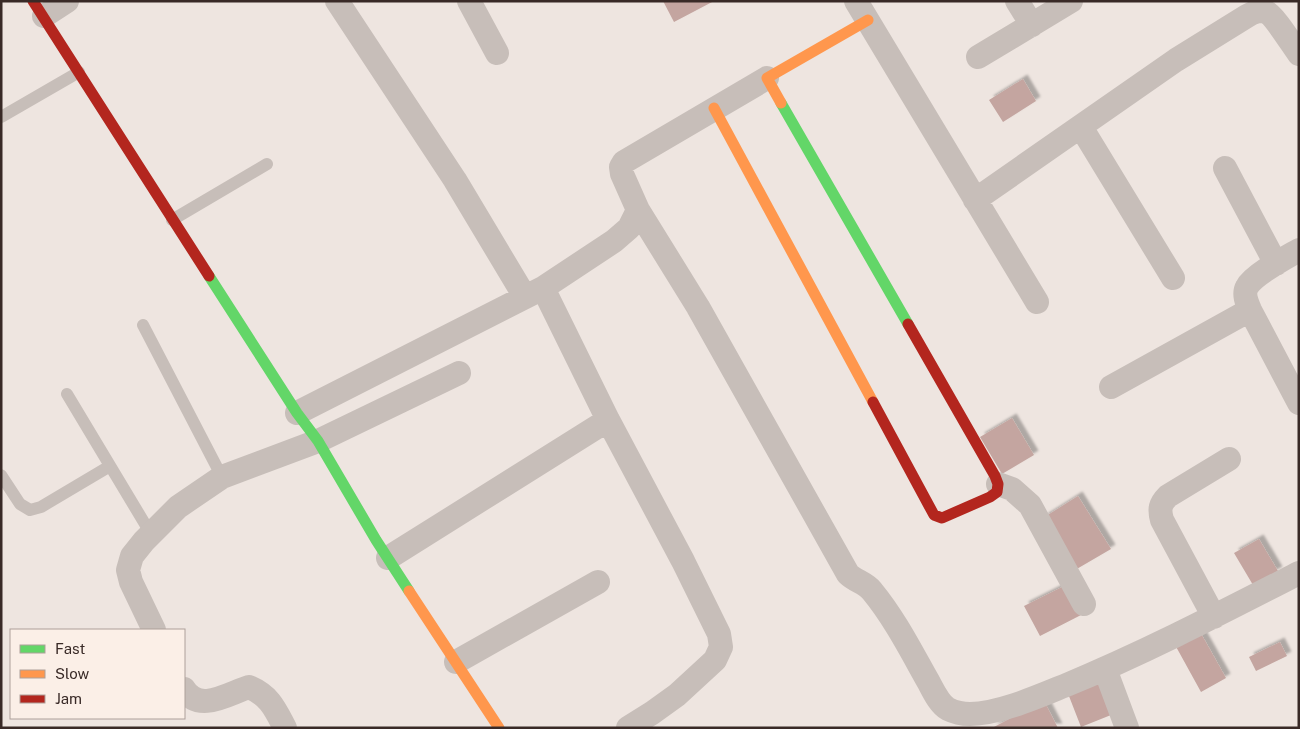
<svg xmlns="http://www.w3.org/2000/svg" width="1300" height="729" font-family="'Public Sans',sans-serif">
  <style>
    .building { fill: #c4a5a0; filter: url(#shadow) }
    .lines { fill: none; stroke-linecap: round; stroke-linejoin: round }
    .lane { stroke: #c7beb9; stroke-width: 12 }
    .street { stroke: #c7beb9; stroke-width: 24 }
    .fast { stroke: #63d668; stroke-width: 11 }
    .slow { stroke: #ff974d; stroke-width: 11 }
    .jam { stroke: #b3261e; stroke-width: 11 }
  </style>
  <defs>
    <filter id="shadow"><feDropShadow dx="4.5" dy="-4.5" stdDeviation="1" flood-color="#0004"/></filter>
  </defs>
  <rect width="100%" height="100%" fill="#eee5e0"/>
  <!-- building -->
  <path class="building" d="M663,1H714L674,22Z
    M1023,79L1036,101L1003,122L989,100Z
    M1012,418L1034,455L1002,474L980,437Z
    M1078,496L1111,549L1075,570L1043,518Z
    M1259,539L1278,571L1253,585L1234,553Z
    M1066,585L1081,615L1040,636L1024,606Z
    M1199,630L1226,678L1201,692L1174,643Z
    M1280,642L1287,656L1256,671L1249,657Z
    M1102,677L1116,713L1081,727L1067,691Z
    M1044,701L1058,728H992Z"/>
  <g class="lines">
    <!-- lane -->
    <path class="lane" d="M1,117L79,72
      M172,220L267,164
      M143,325L222,477
      M67,394L151,534
      M1,475L20,504L30,510L41,507L110,466"/>
    <!-- street -->
    <path class="street" d="M337,1L455,180L525,297
      M469,1L497,53
      M856,1L1037,302
      M1017,1L1032,25
      M44,16L67,1
      M978,57L1071,1
      M1081,127L1173,278
      M1225,168L1276,264
      M975,200L1176,60L1247,16C1252,13 1260,9 1266,12C1274,15 1293,46 1299,54
      M638,210L698,307L848,574C855,581 866,583 872,591C895,619 911,651 928,681C933,690 939,704 948,709C954,712 962,714 970,714C998,714 1037,697 1064,686C1144,653 1221,613 1299,573
      M1299,250C1287,257 1253,275 1247,287C1243,294 1247,303 1250,310L1299,403
      M543,288L608,420L683,561L719,634L721,647L715,660L677,695L652,713L628,728
      M1111,387L1250,310
      M297,413L543,288L614,241L629,228L638,210L622,174L621,167L624,162L767,78
      M998,484L1012,489L1030,505L1084,604
      M388,558L608,420
      M1214,617L1162,520C1159,509 1160,504 1168,496L1229,459
      M154,630L131,582L128,570L132,556L144,541L178,507L222,477L318,441L459,373
      M456,662L598,582
      M1105,669L1127,728
      M184,689C199,714 229,693 249,687C270,696 275,709 285,728"/>
    <!-- fast -->
    <path class="fast" d="M781,103L908,324
      M209,276L297,413L318,441L376,540L409,591"/>
    <!-- slow -->
    <path class="slow" d="M781,103L767,78L868,20
      M714,108L873,402
      M409,591L499,728"/>
    <!-- jam -->
    <path class="jam" d="M33,1L209,276
      M873,402L934,515L942,518L990,497L997,492L998,484L995,476L908,324"/>
  </g>
  <!-- border -->
  <rect width="1300" height="729" fill="none" stroke="#392a27" stroke-width="5"/>
  <!-- legend -->
  <rect x="10" y="629" width="175" height="90" fill="#fbefe7" stroke="#ada09a"/>
  <rect x="20" y="645" width="25" height="8" fill="#63d668" stroke="#ada09a"/>
  <text x="55" y="654" font-size="15" fill="#392a27">Fast</text>
  <rect x="20" y="670" width="25" height="8" fill="#ff974d" stroke="#ada09a"/>
  <text x="55" y="679" font-size="15" fill="#392a27">Slow</text>
  <rect x="20" y="695" width="25" height="8" fill="#b3261e" stroke="#ada09a"/>
  <text x="55" y="704" font-size="15" fill="#392a27">Jam</text>
</svg>
